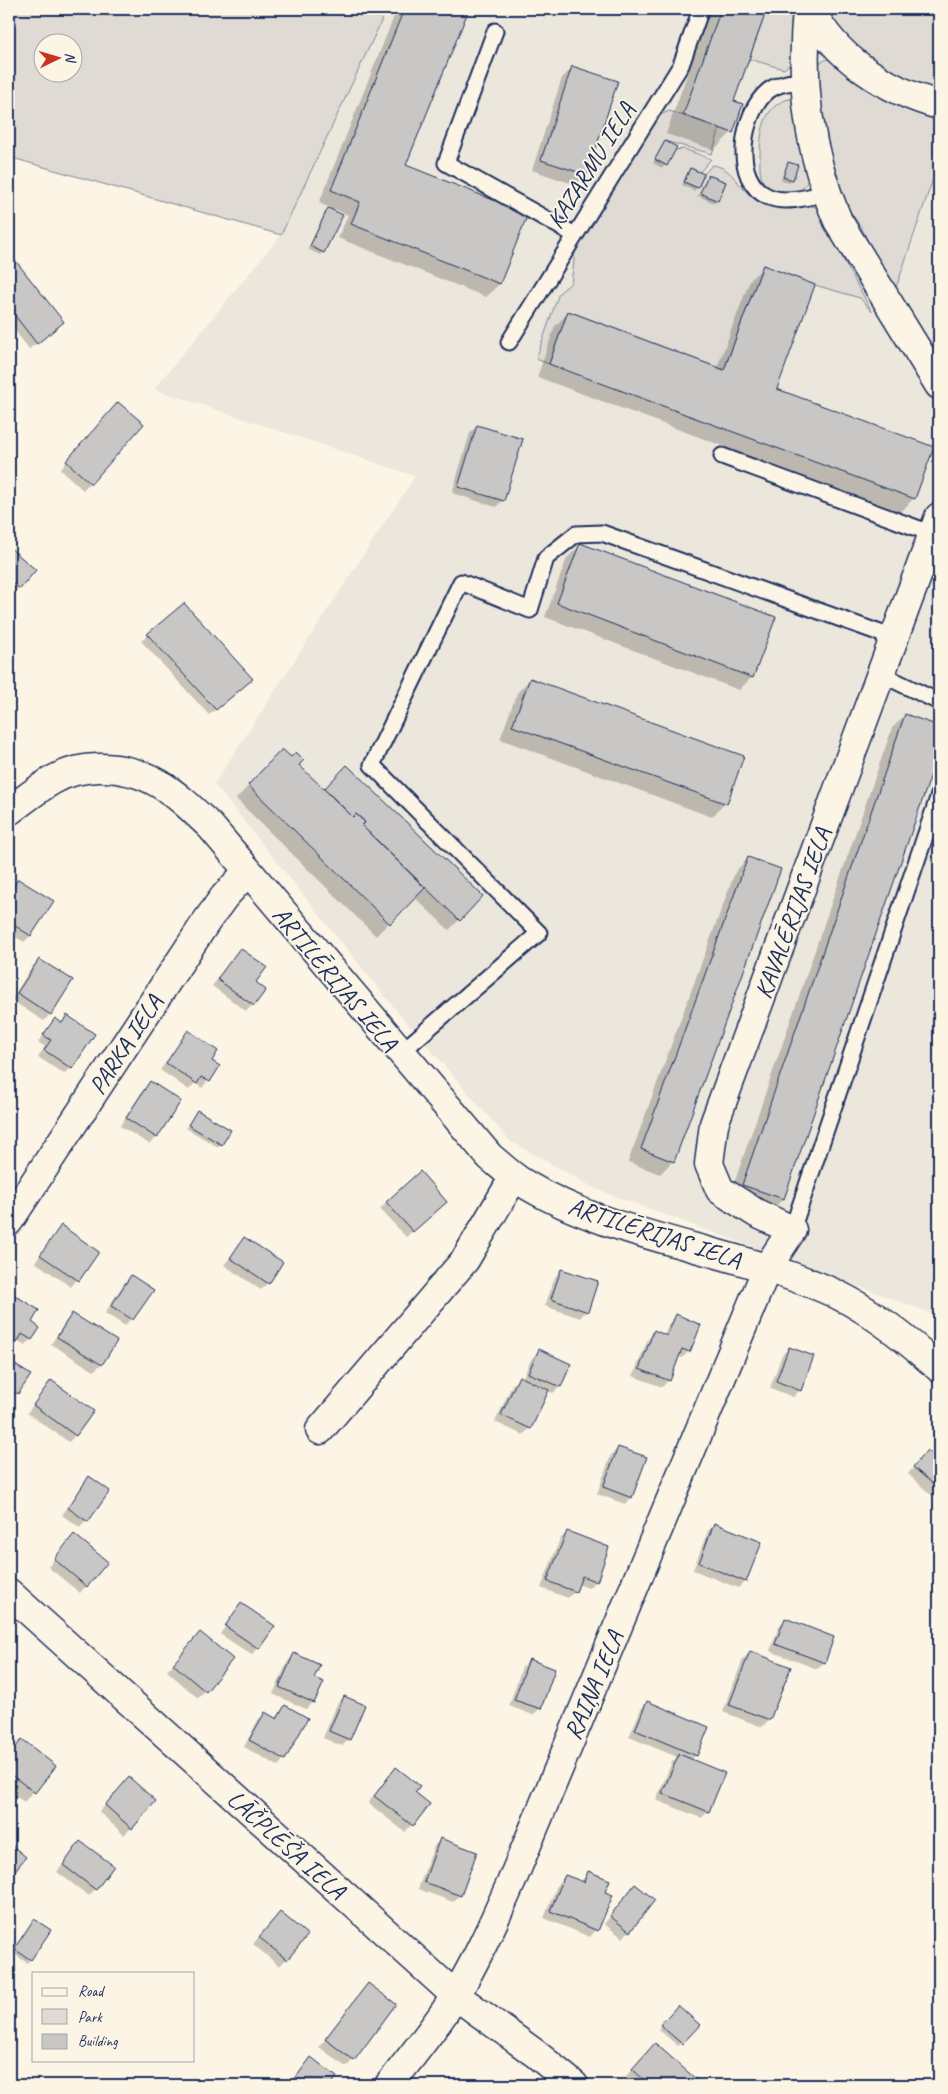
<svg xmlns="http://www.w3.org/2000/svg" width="948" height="2094" font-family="Caveat,sans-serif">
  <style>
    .built { fill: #ece7dc }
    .green { fill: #dfdbd4; stroke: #7d8599; fill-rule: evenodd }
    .shadow { fill: #0003 }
    .building { fill: #c8c7c6; stroke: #1b2f5e }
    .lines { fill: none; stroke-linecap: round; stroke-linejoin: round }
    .lane-casing { stroke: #1b2f5e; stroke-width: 19 }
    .street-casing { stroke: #1b2f5e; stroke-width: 31 }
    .secondary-casing { stroke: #1b2f5e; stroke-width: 31 }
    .lane { stroke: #fcf5e5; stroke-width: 15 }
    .street { stroke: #fcf5e5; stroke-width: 28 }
    .secondary { stroke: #fcf5e5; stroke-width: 28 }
    .labels { text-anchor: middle; stroke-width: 4; stroke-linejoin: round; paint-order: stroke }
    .street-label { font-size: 25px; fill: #1b2f5e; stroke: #fcf5e5 }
  </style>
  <rect width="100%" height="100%" fill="#fcf5e5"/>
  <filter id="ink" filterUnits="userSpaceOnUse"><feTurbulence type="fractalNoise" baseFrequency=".02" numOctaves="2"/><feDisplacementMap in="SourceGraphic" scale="10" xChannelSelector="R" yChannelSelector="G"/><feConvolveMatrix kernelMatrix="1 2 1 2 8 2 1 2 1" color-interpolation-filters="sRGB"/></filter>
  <g filter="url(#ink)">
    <!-- built -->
    <path class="built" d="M387,9H939V1318L936,1315L596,1189L510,1141L396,1010L214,784L415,476L154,389L281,235Z"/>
    <!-- green -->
    <path class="green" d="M9,9H387L281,235L9,157ZM72,42V72H42V42Z
      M767,9H795V64L789,65L784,69L749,59Z
      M826,9H939V93C898,79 844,51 826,9Z
      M827,59C836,60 843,72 851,77C876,95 908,115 939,119V161L896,288L889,282L879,265L862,229L841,197L822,147L818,64Z
      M796,98L810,173C808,180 806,186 801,190C791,197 769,192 763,182C759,174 760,164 760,155C760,130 765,100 796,98Z
      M669,111L720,128L712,154L665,141L655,160L667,165L675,150L684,149L711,159L700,172L690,168L684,182L698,188L704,174L712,165C733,167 737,187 753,197C774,210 790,201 809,205C814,206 819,209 822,212C831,222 833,240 839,251C849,272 862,292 872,312L860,298L815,285L763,265L724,370L568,311L549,364L536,359L559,293L571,283L577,237L656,117ZM708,175L726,182L718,201L701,193Z"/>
    <!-- shadow -->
    <path class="shadow" d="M397,9H468L405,166L526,215L499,284L486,297L338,238L348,215L334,209L323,252L320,255L308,249L325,212L330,208L319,203Z
      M710,9H765L733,102L732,132L714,150L666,134Z
      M573,67L586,175L576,185L532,170L562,78Z
      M666,142V165L662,168L653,163Z
      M789,164L796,166L792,180L789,183L781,180L786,167Z
      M690,170L697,187L694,191L682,185Z
      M708,176L717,200L714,203L698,196Z
      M15,262L55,329L29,349L9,323V266Z
      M763,267L775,390L914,498L901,512L537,377L555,326L568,313L717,368L750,280Z
      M112,410L142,425L83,490L60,469Z
      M477,426L503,500L496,507L452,493L470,433Z
      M581,544L752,677L739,690L545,617L567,558Z
      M9,549L34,570L12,595L9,592Z
      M148,635L245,686L209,715L141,641Z
      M530,679L725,803L712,817L500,739L517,693Z
      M906,715L939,727V748L783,1199L770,1212L729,1198L892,728Z
      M269,764L298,765L324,791L347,767L459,920L449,930L414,897L376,936L236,799Z
      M748,858L673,1161L660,1174L628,1162L735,872Z
      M19,880L52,902L30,936L24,942L9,933V892Z
      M240,950L254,983L253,1005L246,1011L212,986Z
      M39,960L50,1014L44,1021L11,1000L32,967Z
      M67,1017L71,1068L64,1074L38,1057L45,1047L38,1042L55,1020L61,1023Z
      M188,1032L210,1061L218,1067L202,1088L195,1083L189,1090L160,1070Z
      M9,1076L14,1080L9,1086Z
      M150,1083L179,1102L156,1138L149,1144L120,1126L143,1090Z
      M195,1114L221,1144L218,1147L186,1128Z
      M387,1202L438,1208L406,1237L380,1209Z
      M61,1227L98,1252L71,1287L35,1262Z
      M244,1239L268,1283L261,1290L224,1265Z
      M561,1270L586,1311L580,1318L545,1306L555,1277Z
      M131,1277L152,1290L125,1326L105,1313L124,1283Z
      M12,1294L30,1323L31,1339L25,1346L17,1341L9,1349V1297Z
      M73,1315L115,1341L101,1364L94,1371L51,1344L66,1321Z
      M676,1316L689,1351L682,1358L678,1356L669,1380L662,1387L633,1376L648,1339L655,1332L664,1336L669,1323Z
      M789,1348L800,1390L793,1397L770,1388L782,1355Z
      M539,1351L570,1365L560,1387L553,1393L547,1391L530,1428L523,1435L495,1422L512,1385L519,1378L522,1379L532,1358Z
      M9,1362L29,1376L11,1400L9,1399Z
      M51,1382L75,1435L69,1442L27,1413Z
      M618,1448L631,1497L625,1504L597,1494L611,1455Z
      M939,1456V1502L908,1474L921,1458L936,1459Z
      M90,1478L108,1491L80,1528L62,1515Z
      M715,1524L745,1581L738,1588L693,1570L708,1531Z
      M567,1533L608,1548L596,1581L589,1588L577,1584L575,1591L568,1598L541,1588L560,1539Z
      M68,1543L86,1586L80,1593L48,1567Z
      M241,1605L273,1627L252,1655L220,1634Z
      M785,1620L824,1662L817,1669L770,1651L779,1626Z
      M194,1640L231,1660L198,1698L167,1671Z
      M750,1652L789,1667L769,1720L762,1727L723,1712L743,1659Z
      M294,1655L312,1678L313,1702L306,1709L273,1694L288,1661Z
      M529,1661L540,1708L533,1715L509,1706L522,1667Z
      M344,1697L349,1739L342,1746L323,1738L337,1704Z
      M647,1702L696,1755L691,1760L724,1774L708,1812L701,1818L656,1800L672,1762L677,1757L629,1737L641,1709Z
      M285,1707L284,1759L278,1766L244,1747L258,1720L265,1714L275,1719Z
      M22,1740L55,1766L24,1802L9,1791V1745L14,1749Z
      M390,1776L429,1804L405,1832L368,1803Z
      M123,1785L131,1828L124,1835L99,1812Z
      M440,1840L460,1895L453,1902L418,1889L434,1846Z
      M80,1843L95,1889L89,1896L57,1872Z
      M588,1872L603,1893L611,1896L596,1930L590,1937L544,1918L558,1883L565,1876L580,1883Z
      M635,1885L629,1931L623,1938L604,1924Z
      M273,1920L286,1959L279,1966L253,1944Z
      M31,1924L49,1931L27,1963L12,1952Z
      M368,1985L353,2060L346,2067L319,2047Z
      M678,2007L698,2025L678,2046L658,2029Z
      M649,2051L696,2081L692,2085H636L626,2076Z
      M305,2065L335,2077L329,2085H290Z"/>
    <!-- building -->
    <path class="building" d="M404,9H469L406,165L528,214L500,284L351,224L360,202L331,190Z
      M721,9H767L734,101L743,104L733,133L683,115Z
      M572,66L618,81L587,175L541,160Z
      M665,141L677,147L667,166L655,159Z
      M788,162L798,165L793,180L783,177Z
      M690,168L704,174L698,188L684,182Z
      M708,175L726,182L718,201L700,193Z
      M328,208L343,215L324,253L310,246Z
      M15,260L64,322L37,344L9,308V265Z
      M763,265L815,285L777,389L934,447L915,499L549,364L568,311L724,370Z
      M118,402L144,424L91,484L66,461Z
      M477,425L523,439L504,501L458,487Z
      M580,543L776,617L753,678L557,603Z
      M9,547L36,570L20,589L9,580Z
      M184,603L253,679L216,710L147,634Z
      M530,678L744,756L727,804L512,726Z
      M905,714L939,726V752L784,1199L742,1185Z
      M282,749L291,757L296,752L304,760L299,765L353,817L356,814L365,822L362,826L425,888L390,924L248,785Z
      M347,765L483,896L460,921L362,826L365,822L356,814L353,817L324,789Z
      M748,857L781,869L674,1162L641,1149Z
      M18,879L54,901L31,936L9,922V894Z
      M240,948L267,967L256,982L266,990L254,1006L217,979Z
      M39,959L73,980L51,1015L17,993Z
      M67,1015L95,1034L72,1069L44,1050L51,1040L43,1035L55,1018L62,1023Z
      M188,1030L218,1051L212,1061L220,1066L210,1082L201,1077L197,1084L166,1063Z
      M150,1081L181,1101L157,1138L126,1118Z
      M197,1110L231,1130L222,1145L188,1125Z
      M420,1171L447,1202L413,1232L386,1202Z
      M61,1225L99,1252L79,1281L40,1255Z
      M244,1237L283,1262L269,1284L230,1258Z
      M561,1269L598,1281L588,1312L551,1299Z
      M131,1275L154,1290L133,1320L111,1306Z
      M11,1293L39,1310L32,1322L40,1328L32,1340L22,1334L17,1343L9,1338V1297Z
      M72,1313L117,1341L102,1365L57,1337Z
      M676,1314L701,1325L690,1352L682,1349L670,1381L639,1369L654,1330L667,1336Z
      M789,1347L814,1356L801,1391L776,1381Z
      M539,1349L571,1364L561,1387L528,1373Z
      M9,1361L31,1375L18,1394L9,1388Z
      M519,1376L549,1390L531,1429L501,1415Z
      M51,1380L94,1411L76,1436L33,1405Z
      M618,1447L647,1457L632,1498L603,1487Z
      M927,1450L937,1458L939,1455V1489L913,1467Z
      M89,1476L110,1491L88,1522L68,1508Z
      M714,1523L762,1542L746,1582L699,1563Z
      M567,1531L609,1547L597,1582L582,1576L576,1592L547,1581Z
      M74,1534L108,1562L87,1587L54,1559Z
      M241,1603L275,1626L259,1649L225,1626Z
      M785,1618L834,1637L825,1663L775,1644Z
      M200,1632L233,1659L206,1692L173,1664Z
      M750,1651L791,1667L770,1720L729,1705Z
      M294,1653L320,1665L314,1678L324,1682L314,1703L279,1687Z
      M529,1659L555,1669L541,1709L514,1700Z
      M344,1696L365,1705L350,1740L329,1731Z
      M647,1701L709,1727L697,1756L635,1730Z
      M285,1705L308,1718L285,1760L249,1740L265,1712L277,1719Z
      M22,1739L56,1766L35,1793L9,1773V1743L15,1748Z
      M679,1754L725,1773L709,1812L662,1793Z
      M396,1767L420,1786L415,1792L430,1804L413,1826L374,1796Z
      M129,1777L156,1801L132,1829L105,1805Z
      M440,1838L477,1852L461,1896L424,1882Z
      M80,1841L114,1866L96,1890L63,1865Z
      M9,1843L26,1857L9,1878Z
      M588,1871L610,1880L605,1892L613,1895L598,1931L550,1911L565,1875L584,1882Z
      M635,1884L655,1900L630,1932L610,1916Z
      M280,1912L308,1935L287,1960L259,1937Z
      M34,1919L51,1930L31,1960L14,1949Z
      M368,1983L396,2004L354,2061L325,2039Z
      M678,2005L700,2025L682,2044L660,2025Z
      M655,2043L698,2081L694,2085H650L632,2069Z
      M311,2057L337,2077L331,2085H292L291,2084Z"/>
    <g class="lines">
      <!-- lane casing -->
      <g class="lane-casing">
        <path id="lane" d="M495,31L446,163L575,235
          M804,81C792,82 778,83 768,91C742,112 730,181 769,197C786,204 809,197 826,193
          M509,342L681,65L701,9
          M722,456L933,534
          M881,674L939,702
          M400,1053L539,933L372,765L461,582L530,610L546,558L576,534L602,533L894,638
          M792,1230L939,795"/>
      </g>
      <!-- street casing -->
      <g class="street-casing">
        <path id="street" d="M807,9C800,84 808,151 838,221L939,385
          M811,9C834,58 888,91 939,105
          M9,1221L206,922L224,897L247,872
          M767,1268L792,1230L756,1213L720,1190L709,1164L714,1124L939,517
          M320,1430L465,1260L514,1177
          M9,1593L455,1995L536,2054L574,2085"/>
      </g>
      <!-- secondary casing -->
      <g class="secondary-casing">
        <path id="secondary" d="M9,811C23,801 37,789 53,780C67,772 84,768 100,768C151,768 176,794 211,827L490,1157C500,1165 509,1174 520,1181C607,1236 724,1248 820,1287C864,1304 904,1337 939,1368
          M389,2085C412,2056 435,2028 455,1996C477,1960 494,1921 511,1883L767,1268"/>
      </g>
      <!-- lane -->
      <use href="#lane" class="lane"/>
      <!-- street -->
      <use href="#street" class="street"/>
      <!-- secondary -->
      <use href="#secondary" class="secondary"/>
    </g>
  </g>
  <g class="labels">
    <!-- street labels -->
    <g class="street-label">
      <text transform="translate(590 165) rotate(-58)" y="9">KAZARMU IELA</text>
      <text transform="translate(792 913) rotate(-70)" y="9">KAVALĒRIJAS IELA</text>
      <text transform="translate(336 978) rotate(50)" y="9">ARTILĒRIJAS IELA</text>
      <text transform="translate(125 1044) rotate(-57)" y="9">PARKA IELA</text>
      <text transform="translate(655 1232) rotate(18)" y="9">ARTILĒRIJAS IELA</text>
      <text transform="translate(593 1685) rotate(-67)" y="9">RAIŅA IELA</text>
      <text transform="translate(287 1844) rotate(42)" y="9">LĀČPLĒŠA IELA</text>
    </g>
  </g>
  <!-- margin -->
  <rect width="948" height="2094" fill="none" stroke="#fcf5e5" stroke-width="30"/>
  <rect x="15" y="15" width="918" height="2064" fill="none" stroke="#1b2f5e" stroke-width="2" filter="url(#ink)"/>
  <!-- legend -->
  <rect x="32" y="1972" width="162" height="90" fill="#fcf5e5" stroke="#a2a6af"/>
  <rect x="42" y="1988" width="25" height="8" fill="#fcf5e5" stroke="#a2a6af"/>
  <text x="78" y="1996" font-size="15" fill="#1b2f5e">Road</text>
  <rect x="42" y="2009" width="25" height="15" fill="#dfdbd4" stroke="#a2a6af"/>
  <text x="78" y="2022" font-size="15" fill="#1b2f5e">Park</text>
  <rect x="42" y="2034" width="25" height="15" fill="#c8c7c6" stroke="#a2a6af"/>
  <text x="78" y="2046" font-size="15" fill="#1b2f5e">Building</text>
  <!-- north arrow -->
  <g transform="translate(58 58) rotate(85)"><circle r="24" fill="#fcf5e5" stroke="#a2a6af"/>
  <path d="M0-4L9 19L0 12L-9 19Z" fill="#c8321e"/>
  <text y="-8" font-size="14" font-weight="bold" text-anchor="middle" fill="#1b2f5e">N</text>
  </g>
</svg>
